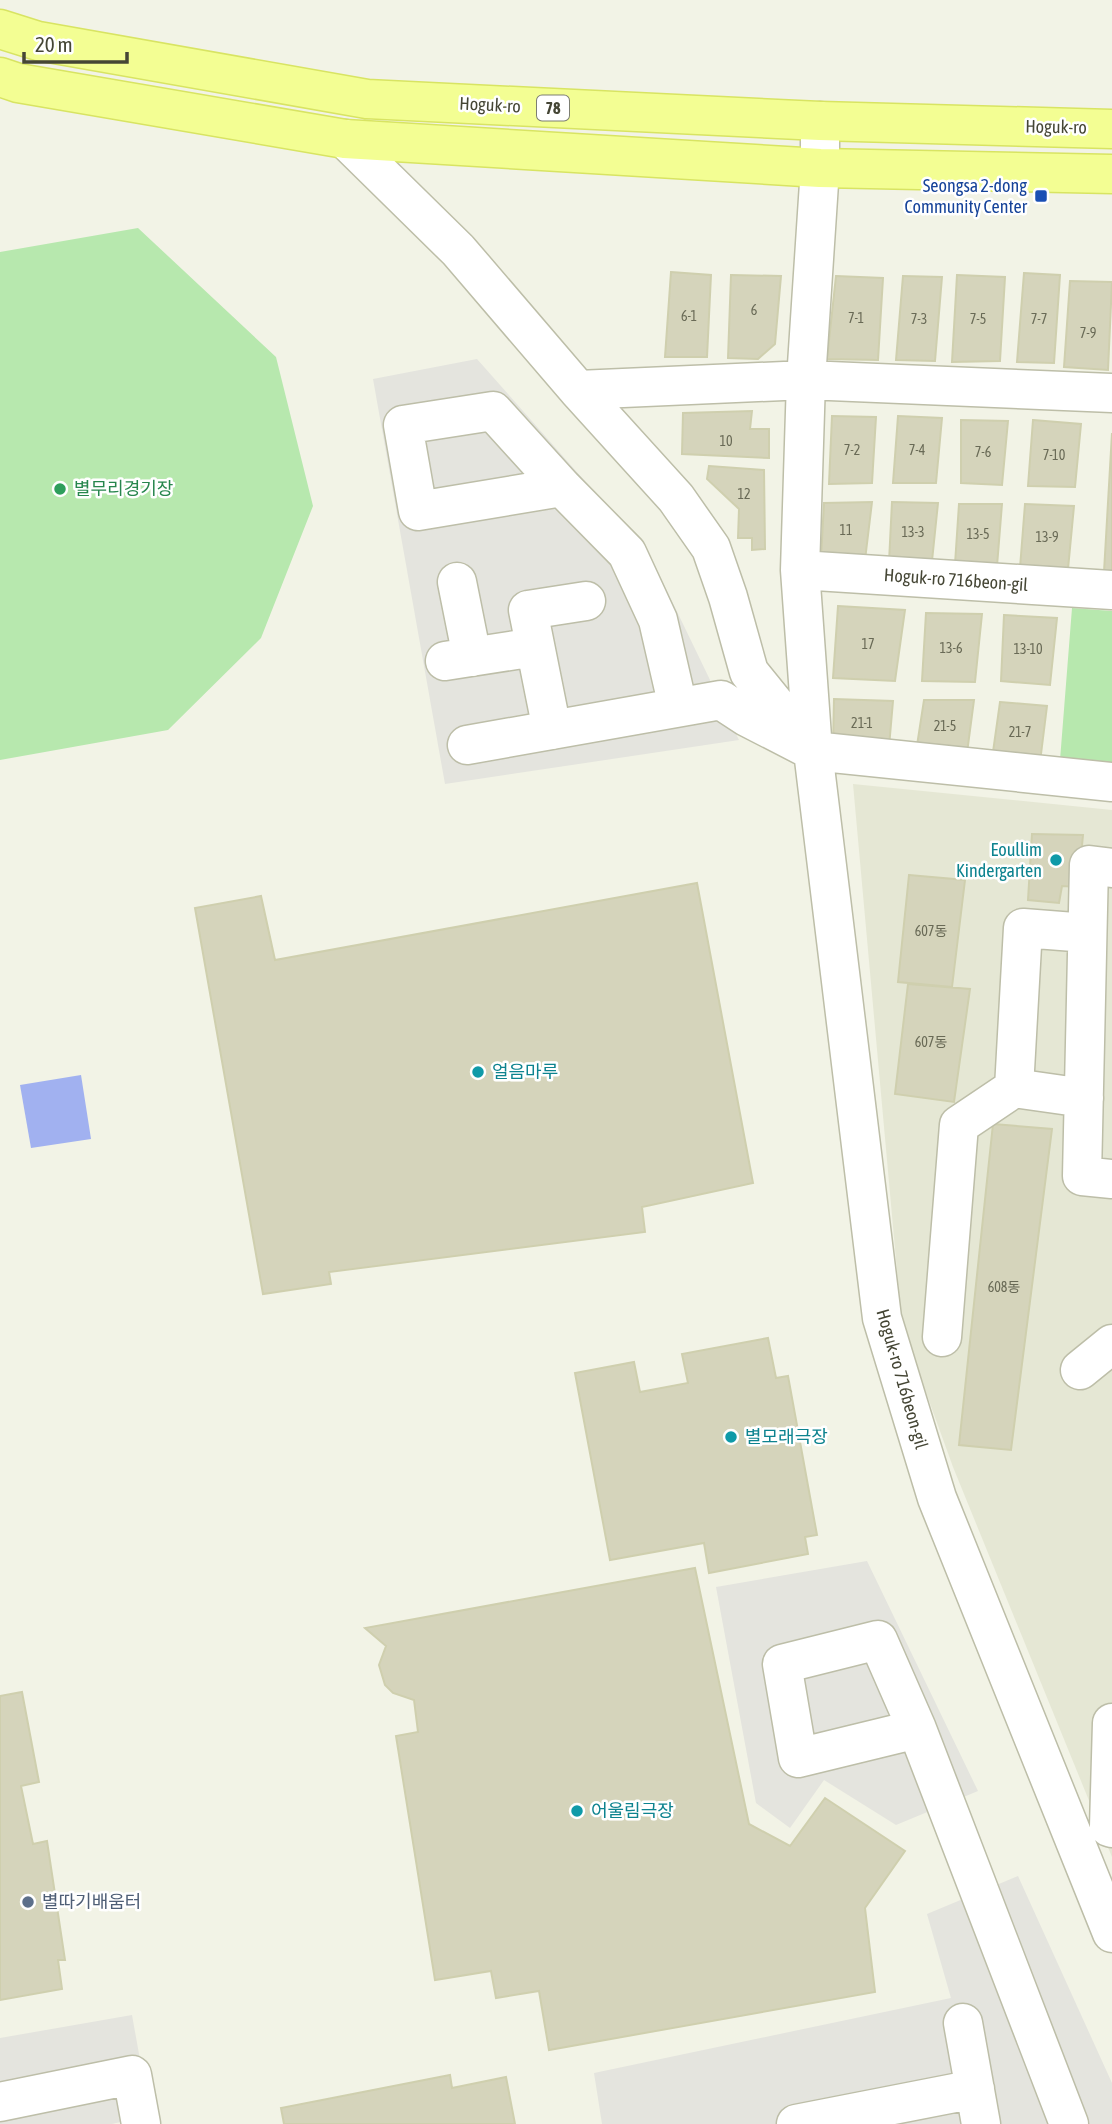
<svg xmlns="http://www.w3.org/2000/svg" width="1112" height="2124" font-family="'Asap Condensed','Noto Sans KR',sans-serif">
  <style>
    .residential { fill: #e5e7d4 }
    .green { fill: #b7e8ae }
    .parking { fill: #e4e4de }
    .water { fill: #a1b1f0 }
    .building { fill: #d5d4bb; stroke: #cfcfae; stroke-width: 2 }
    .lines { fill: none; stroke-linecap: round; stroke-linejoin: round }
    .minor-casing { stroke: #bdbea8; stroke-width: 41 }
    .major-casing { stroke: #d8e463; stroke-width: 41 }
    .minor { stroke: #fff; stroke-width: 38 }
    .major { stroke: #f3fe93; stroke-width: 38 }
    .transit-dot { fill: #1a4fb4; stroke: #fff; stroke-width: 2.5 }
    .leisure-dot { fill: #2e9e5b; stroke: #fff; stroke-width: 2.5 }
    .culture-dot { fill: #0f9aa8; stroke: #fff; stroke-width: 2.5 }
    .service-dot { fill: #5c6f8a; stroke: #fff; stroke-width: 2.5 }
    .labels { text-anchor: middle; stroke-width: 5; stroke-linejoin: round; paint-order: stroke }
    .number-label { font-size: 14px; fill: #696a56 }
    .shield { fill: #fff; stroke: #7d7e72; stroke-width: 2 }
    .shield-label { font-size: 16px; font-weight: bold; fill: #454635 }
    .street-label { font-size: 18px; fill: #454635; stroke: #fff }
    .transit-label { font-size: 18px; fill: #164399; stroke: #fff; text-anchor: end }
    .leisure-label { font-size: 18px; fill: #27864d; stroke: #fff; text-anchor: start }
    .culture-label { font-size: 18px; fill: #0d838f; stroke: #fff; text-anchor: start }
    .service-label { font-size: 18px; fill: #4e5e75; stroke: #fff; text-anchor: start }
  </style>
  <rect width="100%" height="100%" fill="#f2f3e6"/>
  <!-- residential -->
  <path class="residential" d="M853,784L1112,810V1857L953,1467L902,1326Z"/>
  <!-- green -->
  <path class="green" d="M138,228L276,357L313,506L261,638L168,730L0,760V252Z
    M1072,608L1112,611V765L1060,760Z"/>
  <!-- parking -->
  <path class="parking" d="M477,359L621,522L655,566L739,740L445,784L373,379Z
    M867,1561L978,1791L896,1825L824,1780L790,1828L756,1803L716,1587Z
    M1018,1876L1112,2083V2124H602L594,2073L951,1998L927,1914Z
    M132,2015L150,2115L112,2124H0V2038Z"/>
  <!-- water -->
  <path class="water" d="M81,1075L91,1139L31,1148L20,1085Z"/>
  <!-- building -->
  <path class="building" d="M671,272L711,275L707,357H665Z
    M1024,273L1060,275L1054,363L1017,362Z
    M731,275L781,276L775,344L758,359L728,358Z
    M957,275L1005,277L1000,361L952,362Z
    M836,276L883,278L878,360L827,359Z
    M903,276L942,277L935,361L896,360Z
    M1070,281L1112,282L1108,370L1064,367Z
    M752,411L750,429H769V458L682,454L683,413Z
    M832,416L876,417L872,483L829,484Z
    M898,416L942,418L936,483H893Z
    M961,420L1008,421L1002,485L961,483Z
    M1033,420L1081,424L1075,487L1028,486Z
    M1112,433V572H1104Z
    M709,466L764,470L765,549L752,550V538H738L739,509L707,479Z
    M872,502L865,560L821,558L824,503Z
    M892,502L938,503L932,561L889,562Z
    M959,504H1002L997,566L955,564Z
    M1025,504L1074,506L1068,569L1020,568Z
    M838,606L905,610L895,681L833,678Z
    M926,613L982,614L975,682L922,681Z
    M1004,615L1057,618L1050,685L1001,681Z
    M834,699L893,701L889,747L833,745Z
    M924,700H974L967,753L916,752Z
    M1000,702L1047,706L1040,762L992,759Z
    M1032,834L1083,835L1078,887L1062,886L1059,903L1028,900Z
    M909,875L965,880L952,987L898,982Z
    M697,883L753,1183L642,1207L645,1232L329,1272L331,1284L263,1294L195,908L261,896L275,960Z
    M908,984L970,989L954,1102L895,1094Z
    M993,1124L1052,1129L1011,1450L959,1445Z
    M768,1338L776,1378L788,1376L817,1535L805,1537L808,1554L709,1573L704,1543L610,1560L575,1373L634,1362L640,1392L688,1383L682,1354Z
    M695,1568L749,1824L790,1846L825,1798L905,1851L865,1908L875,1992L549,2050L539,1991L496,1998L491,1971L435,1980L396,1736L418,1732L414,1700L393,1693L385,1685L379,1665L386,1646L365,1628Z
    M22,1692L39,1782L21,1786L33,1844L47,1841L65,1960H58L62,1989L0,2000V1696Z
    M450,2075L452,2088L506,2077L515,2124H284L281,2108Z"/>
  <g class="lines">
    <!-- minor casing -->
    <g class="minor-casing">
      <path id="minor" d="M820,121V168L806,380L800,570L813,751L882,1318L937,1498L1112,1933
        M345,139L458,250L578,390L676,498L711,548L728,597L749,672L813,751
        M578,390L806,380L1112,393
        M562,487L418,511L403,425L493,411L562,487L627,553L658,620L678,707
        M800,570L1112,590
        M457,582L472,657
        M445,661L535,647
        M552,730L528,610L586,601
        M467,745L721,700L747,717L813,751L1112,782
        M1112,868L1089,865L1082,1176L1112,1179
        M1014,1088L1023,928L1087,933
        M942,1337L959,1125L1014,1088L1084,1098
        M1080,1370L1112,1344
        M1112,1723L1109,1827L1112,1828
        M917,1729L798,1758L782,1664L878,1640L917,1729L1069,2124
        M963,2023L981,2124
        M0,2102L132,2075L141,2124
        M796,2124L975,2089"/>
    </g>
    <!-- major casing -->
    <g class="major-casing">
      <path id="major" d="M0,29L38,41L367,99L820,121L1112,129
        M0,77L18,83L345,139L820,168L1112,174"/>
    </g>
    <!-- minor -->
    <use href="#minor" class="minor"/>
    <!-- major -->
    <use href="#major" class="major"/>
  </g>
  <!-- markers -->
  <rect class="transit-dot" x="1034" y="189" width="14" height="14" rx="3.5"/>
  <circle class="leisure-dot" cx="60" cy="489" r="7"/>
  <g class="culture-dot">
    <circle cx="1056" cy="860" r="7"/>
    <circle cx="478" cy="1072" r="7"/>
    <circle cx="731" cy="1437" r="7"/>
    <circle cx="577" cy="1811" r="7"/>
  </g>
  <circle class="service-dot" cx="28" cy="1902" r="7"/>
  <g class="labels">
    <!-- number labels -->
    <g class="number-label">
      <text x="754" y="315">6</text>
      <text x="689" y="321">6-1</text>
      <text x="856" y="323">7-1</text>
      <text x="919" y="324">7-3</text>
      <text x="978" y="324">7-5</text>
      <text x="1039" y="324">7-7</text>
      <text x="1088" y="338">7-9</text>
      <text x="726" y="446">10</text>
      <text x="852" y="455">7-2</text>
      <text x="917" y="455">7-4</text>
      <text x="983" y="457">7-6</text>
      <text x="1054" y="460">7-10</text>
      <text x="744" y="499">12</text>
      <text x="846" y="535">11</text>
      <text x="913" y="537">13-3</text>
      <text x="978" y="539">13-5</text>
      <text x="1047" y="542">13-9</text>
      <text x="868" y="649">17</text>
      <text x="951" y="653">13-6</text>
      <text x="1028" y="654">13-10</text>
      <text x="862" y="728">21-1</text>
      <text x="945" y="731">21-5</text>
      <text x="1020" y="737">21-7</text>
      <text x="931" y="936">607동</text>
      <text x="931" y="1047">607동</text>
      <text x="1004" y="1292">608동</text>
    </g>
    <!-- shield labels -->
    <rect class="shield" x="537" y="95.5" width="32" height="25" rx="5"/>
    <g class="shield-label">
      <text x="553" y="114">78</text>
    </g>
    <!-- street labels -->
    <g class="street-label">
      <text transform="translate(490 105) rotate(3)" y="6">Hoguk-ro</text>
      <text transform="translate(1056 127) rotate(1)" y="6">Hoguk-ro</text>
      <text transform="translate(956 580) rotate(4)" y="6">Hoguk-ro 716beon-gil</text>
      <text transform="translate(902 1379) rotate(74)" y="6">Hoguk-ro 716beon-gil</text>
    </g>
    <!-- transit labels -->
    <g class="transit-label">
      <text x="1027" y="192">Seongsa 2-dong<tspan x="1027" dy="21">Community Center</tspan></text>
    </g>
    <!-- leisure labels -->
    <g class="leisure-label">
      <text x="74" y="495">별무리경기장</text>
    </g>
    <!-- culture labels -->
    <g class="culture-label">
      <text x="1042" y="856" text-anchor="end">Eoullim<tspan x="1042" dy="21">Kindergarten</tspan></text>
      <text x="492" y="1078">얼음마루</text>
      <text x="745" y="1443">별모래극장</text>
      <text x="591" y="1817">어울림극장</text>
    </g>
    <!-- service labels -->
    <g class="service-label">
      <text x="42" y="1908">별따기배움터</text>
    </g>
  </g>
  <!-- scale -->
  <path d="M24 52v10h103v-10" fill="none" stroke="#454635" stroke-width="3.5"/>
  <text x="35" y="52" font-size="21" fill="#454635" stroke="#ffffff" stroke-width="5" paint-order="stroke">20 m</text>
</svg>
